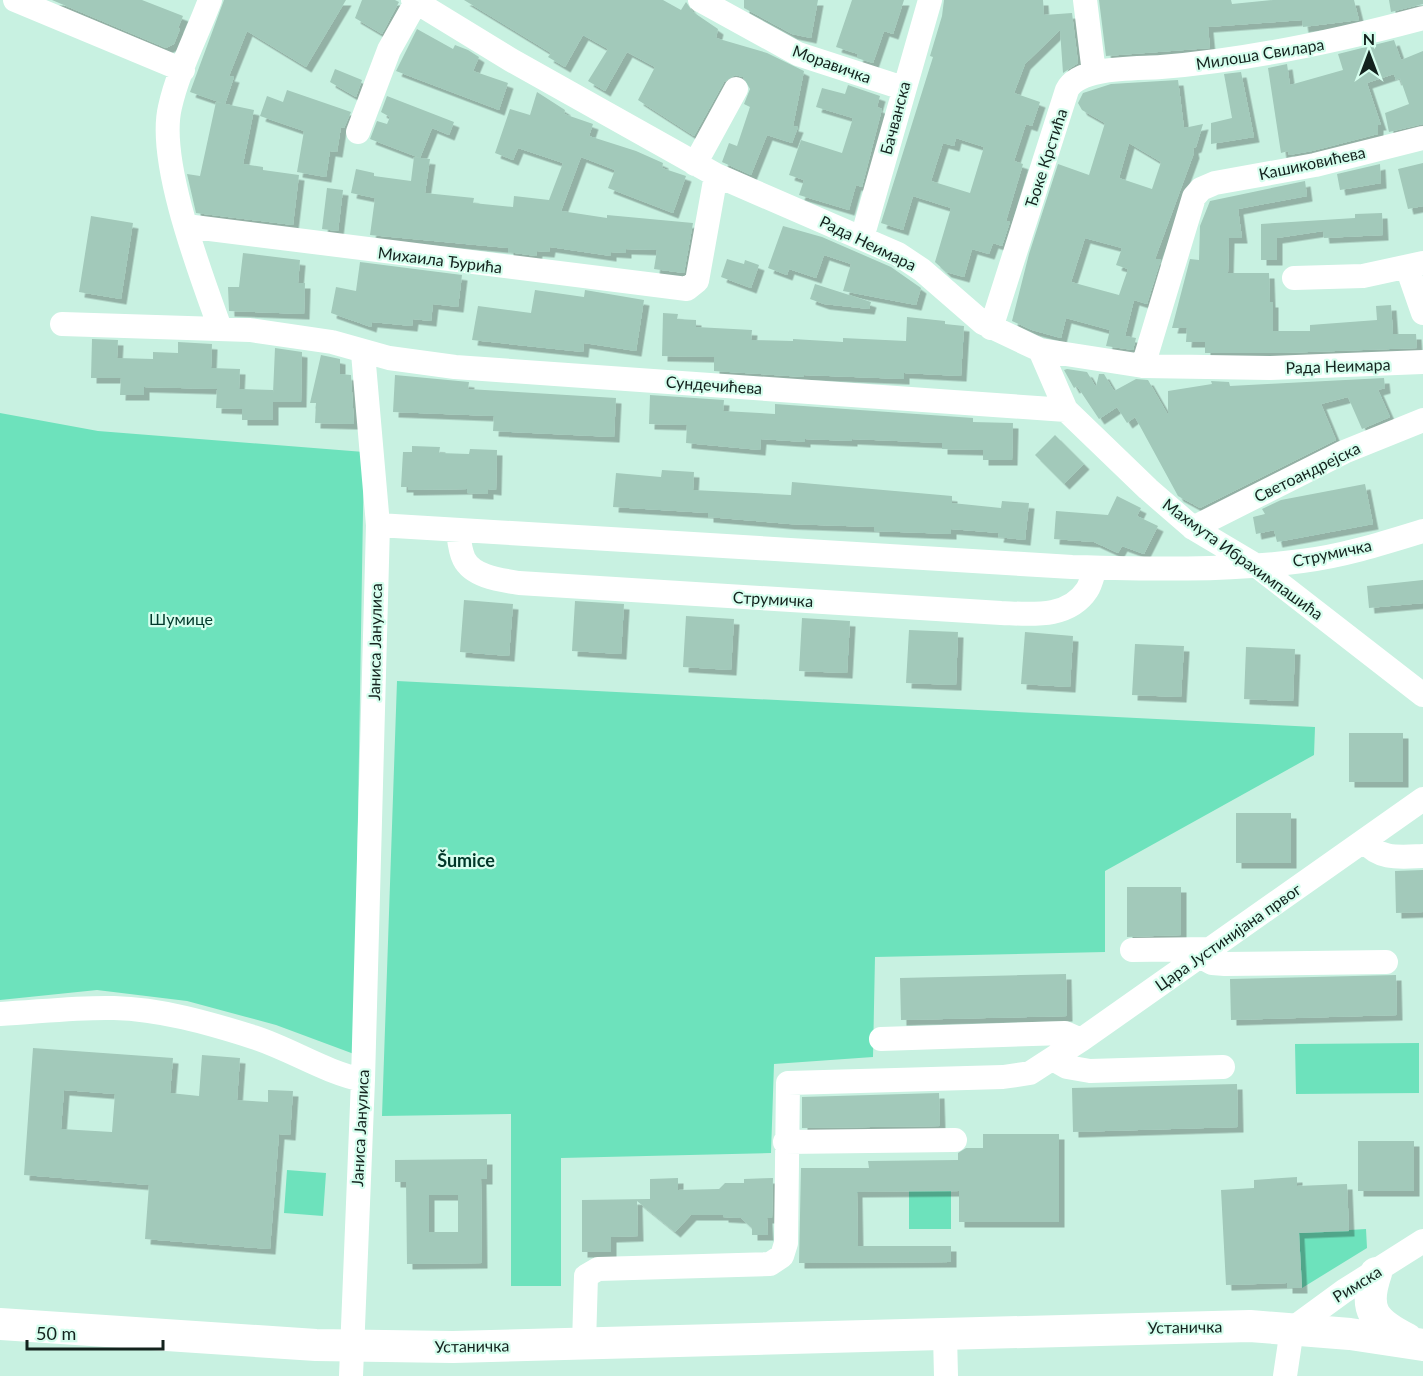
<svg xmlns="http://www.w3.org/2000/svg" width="1423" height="1376" font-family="Lato,sans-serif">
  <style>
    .green { fill: #6de2bc }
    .building { fill: #a2c9ba; fill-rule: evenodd; filter: url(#shadow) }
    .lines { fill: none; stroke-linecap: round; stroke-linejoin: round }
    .minor { stroke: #fff; stroke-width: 24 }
    .major { stroke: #fff; stroke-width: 32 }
    .labels { text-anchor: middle; stroke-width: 4.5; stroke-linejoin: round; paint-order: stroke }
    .street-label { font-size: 16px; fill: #13221d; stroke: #d6feee }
    .park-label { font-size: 16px; fill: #013a2b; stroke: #d6feee }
    .neighbourhood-label { font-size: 18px; font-weight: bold; fill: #003729; stroke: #d6feee }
  </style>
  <defs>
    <filter id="shadow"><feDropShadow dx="5.5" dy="5.5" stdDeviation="0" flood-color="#0004"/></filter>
  </defs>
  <rect width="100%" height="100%" fill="#c8f1e1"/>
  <!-- green -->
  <path class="green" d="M0,413L98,431L364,452L354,1054L276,1025L187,1001L97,990L0,1000Z
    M397,681L1315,727L1314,755L1105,871V952L875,957L873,1057L774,1064L771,1153L561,1158V1286H511V1114L382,1116Z
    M1419,1043V1093L1296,1094L1295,1044Z
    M287,1170L326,1173L323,1216L284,1213Z
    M909,1191H951V1229H909Z
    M1366,1229L1367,1248L1302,1288L1299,1233Z"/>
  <!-- building -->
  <path class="building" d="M52,0H142L183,16L178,28L180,29L174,44L166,48Z
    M224,0H346L306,67L247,31L229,76L234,77L225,104L190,92Z
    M362,0H395L399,2L382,34L355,18Z
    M464,0H663L681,10L686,2L693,12L718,29L716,38L767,53L804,71L793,126L798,127L792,143L767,135L751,175L722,162L729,143L737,146L750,107L744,104L750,89L743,77L735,75L724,82L694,136L638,100L655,67L627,52L605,91L588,81L608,49L583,35L565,67L548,57L551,53Z
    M744,0H818L811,38L792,34L744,8Z
    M852,0H904L893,34L884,31L873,63L857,58L858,54L836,47Z
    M944,0H1043L1044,15L1072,13L1078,63L1063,73L1060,30L1025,64L1014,93L1040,102L1032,126L1026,124L1014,161L1023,164L1006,221L1010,222L1002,246L993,243L989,254L972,249L964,277L946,272L935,262L951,208L913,196L903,230L881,223L933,57L930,56L942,16ZM956,138L984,147L970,193L931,181L943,143L954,146Z
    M1099,0H1231L1232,4L1273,0H1354L1359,20L1303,27L1302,20L1208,27L1210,48L1106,56Z
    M1389,0H1423V4L1391,12Z
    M417,29L453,49L455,45L468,50L479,57L473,71L508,83L499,110L396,71Z
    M1394,40L1401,60L1423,51V124L1389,132L1385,113L1409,104L1400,78L1396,80L1394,74L1367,83L1381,125H1378V134L1312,151L1289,155L1288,151L1281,153L1268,68L1287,64L1290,85L1343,70L1338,54Z
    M335,69L362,80L356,97L330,82Z
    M1241,72L1254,137L1211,144V123L1232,118L1224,74Z
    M1178,80L1184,128L1203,124L1196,147L1193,148L1194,153L1155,259H1161L1147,304L1134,300L1125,336L1136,338L1133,350L1106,346L1110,330L1066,318L1061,338L1032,330L1012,321L1029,254L1058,164L1089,175L1105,123L1082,110L1078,103L1083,93L1111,84ZM1129,143L1161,162L1152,189L1119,178ZM1085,238L1122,248L1116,265L1128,269L1119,295L1071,282Z
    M848,85L880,96L877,107L882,109L862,187L856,185L849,210L799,195L804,180L789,175L801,140L842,153L853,118L816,107L822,88L845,94Z
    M287,90L351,112L344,128L341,127L337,152L330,151L326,177L297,172L304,131L260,116L267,96L283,102Z
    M537,92L565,110L564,114L593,124L589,136L636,151L663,163L662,168L686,176L673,213L608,188L615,170L581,157L561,211L607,218V215L693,223L684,273L654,269L657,250L626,249V253L611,252V256L550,247L549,252L537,251L536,256L508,252V248L370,235L375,198L351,193L356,169L374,173V176L411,181L414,157L420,158L370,139L377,121L387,124L390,117L381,112L387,96L454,122L449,135L432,128L420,158L430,159L425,193L474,198L473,203L513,207L514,196L549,200L563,163L518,148L513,160L495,153L510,109L530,115Z
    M216,102L254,110L243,164L263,167V170L299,175L293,225L196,213L187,174L200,176Z
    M1423,163V206L1408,209L1398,169Z
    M1380,164L1381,183L1340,190L1337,174Z
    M1305,181L1307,196L1238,209L1242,238H1229L1228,273H1269L1270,302H1273V331H1310V325L1377,320L1376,306L1391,305L1393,334H1416L1417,348L1281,353H1205V342H1186L1187,328H1172L1190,259L1199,260L1200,226L1210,201Z
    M327,188L343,190L338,231L322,229Z
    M1382,213L1383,235L1324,238L1323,231L1277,238V260H1261V224L1355,218V214Z
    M91,216L133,223L121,299L79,292Z
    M783,226L822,237L891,267L921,288L916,305L843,291L851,264L824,255L816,278L789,269L787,275L768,268Z
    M243,253L300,260L298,283H305L304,314L229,311L228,287H239Z
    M727,259L744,264L745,260L759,265L751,288L721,277Z
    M360,262L462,275L458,307L433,304L431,321L413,319L412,326L372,322L371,327L331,313L336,287L356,291Z
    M815,284L871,302L869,309L824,304L810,299Z
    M535,290L584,297L585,290L644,300L636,351L584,343L583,352L472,340L478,306L531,313Z
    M663,313L678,314L677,319L696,320V327L752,330L751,340L793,341V339L843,342V338L906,341L907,317L945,321V324L964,326L961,376L904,373V379L804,375V377L714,371V357L662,356Z
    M92,339L118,340L117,358L153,359V352L178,353V342L212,344L211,368L240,369L239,389L273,390V393L275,348L302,352L301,402H273V420H242V409L216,408L217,389L144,387V395H120L121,378H91Z
    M321,355L340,359V374L351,375L354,424L315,423L316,403H310Z
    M1067,369L1087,372L1096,387L1099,374H1104L1114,391L1136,379L1148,380L1168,415V391L1212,384L1211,381L1229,382L1230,386L1384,378L1385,388L1378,390L1390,417L1362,429L1348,397L1321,404L1336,440L1200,508L1178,496L1135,417L1127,423L1117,407L1099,419L1077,386L1074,388L1064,370Z
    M395,375L469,382L468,389L616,398L614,437L493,431L494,416L393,412Z
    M650,395L724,400L723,411L775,414V404L973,418V422L1013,423L1012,460H983V450L942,449V443L852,439V441L805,439V442L761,439L760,450L686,443L687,425L649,424Z
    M1055,435L1084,464L1064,484L1035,455Z
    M412,446L440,447L439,453L469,454L470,449L497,450L496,490L488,489V494L467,493V489L408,490V487H401L403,452H412Z
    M662,470L694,472L693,490L791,495L792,482L952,496V503L1001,508L1002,501L1029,503L1025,540L998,537L999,533L951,529V534L874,531V527L789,524L708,517V513L613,507L616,473L661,477Z
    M1365,484L1373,524L1277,542L1274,530L1256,534L1253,517L1265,514L1262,509L1281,500Z
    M1117,496L1141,508L1137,516L1158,526L1144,554L1122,546L1118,553L1094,542L1054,539L1056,511L1108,515Z
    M1423,580V603L1369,608L1367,586Z
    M464,600L513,604L509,656L460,652Z
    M575,601L624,604L621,654L572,651Z
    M686,616L734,619L731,670L683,667Z
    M802,618L850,621L847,673L799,671Z
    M909,630L958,632L956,685L906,683Z
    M1025,632L1073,636L1070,687L1021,684Z
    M1135,644L1184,646L1181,697L1132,695Z
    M1246,647L1295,649L1293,701L1244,699Z
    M1349,733H1403V782H1349Z
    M1236,813H1291V863H1236Z
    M1423,870V912L1396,913L1395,871Z
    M1127,887H1181V935L1127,937Z
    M1066,974L1067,1016L901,1020L900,978Z
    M1396,975L1397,1015L1231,1020L1230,979Z
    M33,1048L173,1058L170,1093L199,1096L202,1055L240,1058L237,1100L268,1102V1090L293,1091L290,1135L279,1134L270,1249L145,1239L149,1185L24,1175ZM64,1090L115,1094L112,1132L61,1129Z
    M1237,1084L1238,1127L1073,1132L1072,1088Z
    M939,1093L940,1126L802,1128V1097Z
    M983,1134H1059V1222H959V1191L857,1192L858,1246H951V1262L799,1263L801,1168H869L868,1161L958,1160V1153L966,1148H983Z
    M1358,1141H1414V1191H1358Z
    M487,1159V1179H481L482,1263L407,1264L406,1182H395V1160ZM429,1195H458V1232H429Z
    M1297,1177V1186L1347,1184L1349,1231L1299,1233L1302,1288H1287V1283L1226,1285L1221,1190L1254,1188V1180Z
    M678,1178V1190L719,1189L725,1183H744V1179L773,1178L772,1218H767L768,1235H752V1228L741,1218L723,1217V1215H691L675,1232L637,1201L638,1236L611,1237V1252H582V1200L650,1199V1179Z"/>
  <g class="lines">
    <!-- minor -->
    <path class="minor" d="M15,0L183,70
      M210,0C197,35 178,71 170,107C157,161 201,275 220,328
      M413,0L511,60L716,175L898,254L922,270L983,323L1040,350L1143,366L1270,368L1423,362
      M700,0L798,54L903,88
      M1085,0L1094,73
      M358,132L389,50L416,2
      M695,164L736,89
      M186,226L687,289L697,281L716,175
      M862,238L930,0
      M1407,267L1423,313
      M1294,278L1363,276L1423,263
      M62,324L250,330L332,342L389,358L455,367L1066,410
      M991,328L1067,90C1079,66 1136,69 1161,67C1250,60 1337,41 1423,18
      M1040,350L1066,410L1148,489L1193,528L1257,566L1423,695
      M1143,366L1194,197L1201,189L1215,183L1315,165L1423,138
      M378,525L1072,567C1149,569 1226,571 1302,561C1343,556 1384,543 1423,531
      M1193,528L1344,452L1423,420
      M458,531C459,539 460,551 464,559C473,577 501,580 519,583L1001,613C1031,614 1068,619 1087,590C1091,584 1093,574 1095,568
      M1364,841C1380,860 1399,857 1423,856
      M1132,950L1211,949
      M1201,957L1212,963L1225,964L1386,962
      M0,1014C38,1012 76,1007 114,1008C160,1009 209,1023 253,1037C291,1049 324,1072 363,1080
      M881,1039L1065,1033L1081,1040
      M1053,1059L1067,1067L1090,1071L1223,1067
      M785,1142L955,1140
      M945,1335L946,1376
      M584,1344L586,1276L598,1269L770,1264L782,1256L786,1243L788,1083L1003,1077L1030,1073L1081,1040L1423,799
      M351,1376L363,1080L378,525L363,353
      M1285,1376L1292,1329L1344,1291L1423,1241"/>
    <!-- major -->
    <path class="major" d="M1376,1273C1363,1311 1374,1322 1407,1339
      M0,1324L316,1345L453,1347L1250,1326L1350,1334L1423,1345"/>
  </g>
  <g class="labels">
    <!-- street labels -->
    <g class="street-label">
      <text transform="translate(1260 54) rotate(-9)" y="6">Милоша Свилара</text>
      <text transform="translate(832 64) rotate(20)" y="6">Моравичка</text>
      <text transform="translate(895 118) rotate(-75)" y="6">Бачванска</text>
      <text transform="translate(1046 158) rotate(-72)" y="6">Ђоке Крстића</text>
      <text transform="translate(1312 163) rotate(-12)" y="6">Кашиковићева</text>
      <text transform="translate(868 243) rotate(26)" y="6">Рада Неимара</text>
      <text transform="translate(440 260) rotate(7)" y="6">Михаила Ђурића</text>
      <text transform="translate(1338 366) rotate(-2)" y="6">Рада Неимара</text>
      <text transform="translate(714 385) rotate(4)" y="6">Сундечићева</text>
      <text transform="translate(1307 472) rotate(-26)" y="6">Светоандрејска</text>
      <text transform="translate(1332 553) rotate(-12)" y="6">Струмичка</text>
      <text transform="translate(1243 559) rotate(36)" y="6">Махмута Ибрахимпашића</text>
      <text transform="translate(773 599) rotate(3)" y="6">Струмичка</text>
      <text transform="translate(375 642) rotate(-89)" y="6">Јаниса Јанулиса</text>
      <text transform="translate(1228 937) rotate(-35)" y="6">Цара Јустинијана првог</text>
      <text transform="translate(360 1128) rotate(-87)" y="6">Јаниса Јанулиса</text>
      <text transform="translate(1357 1284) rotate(-32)" y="6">Римска</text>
      <text transform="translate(1185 1327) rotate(-1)" y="6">Устаничка</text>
      <text transform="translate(472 1346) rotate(-1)" y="6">Устаничка</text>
    </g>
    <!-- park labels -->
    <g class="park-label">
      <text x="181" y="625">Шумице</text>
    </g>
    <!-- neighbourhood labels -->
    <g class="neighbourhood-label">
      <text x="466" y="867">Šumice</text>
    </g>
  </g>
  <!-- north arrow -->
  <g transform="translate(1369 54)" stroke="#d6feee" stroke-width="4.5" paint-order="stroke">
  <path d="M0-4.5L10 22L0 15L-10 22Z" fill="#13221d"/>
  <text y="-9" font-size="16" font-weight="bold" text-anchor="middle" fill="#13221d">N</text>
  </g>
  <!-- scale -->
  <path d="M27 1340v9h136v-9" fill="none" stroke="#13221d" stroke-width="3"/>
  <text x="36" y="1340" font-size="18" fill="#13221d" stroke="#d6feee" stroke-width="4.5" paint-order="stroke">50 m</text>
</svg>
